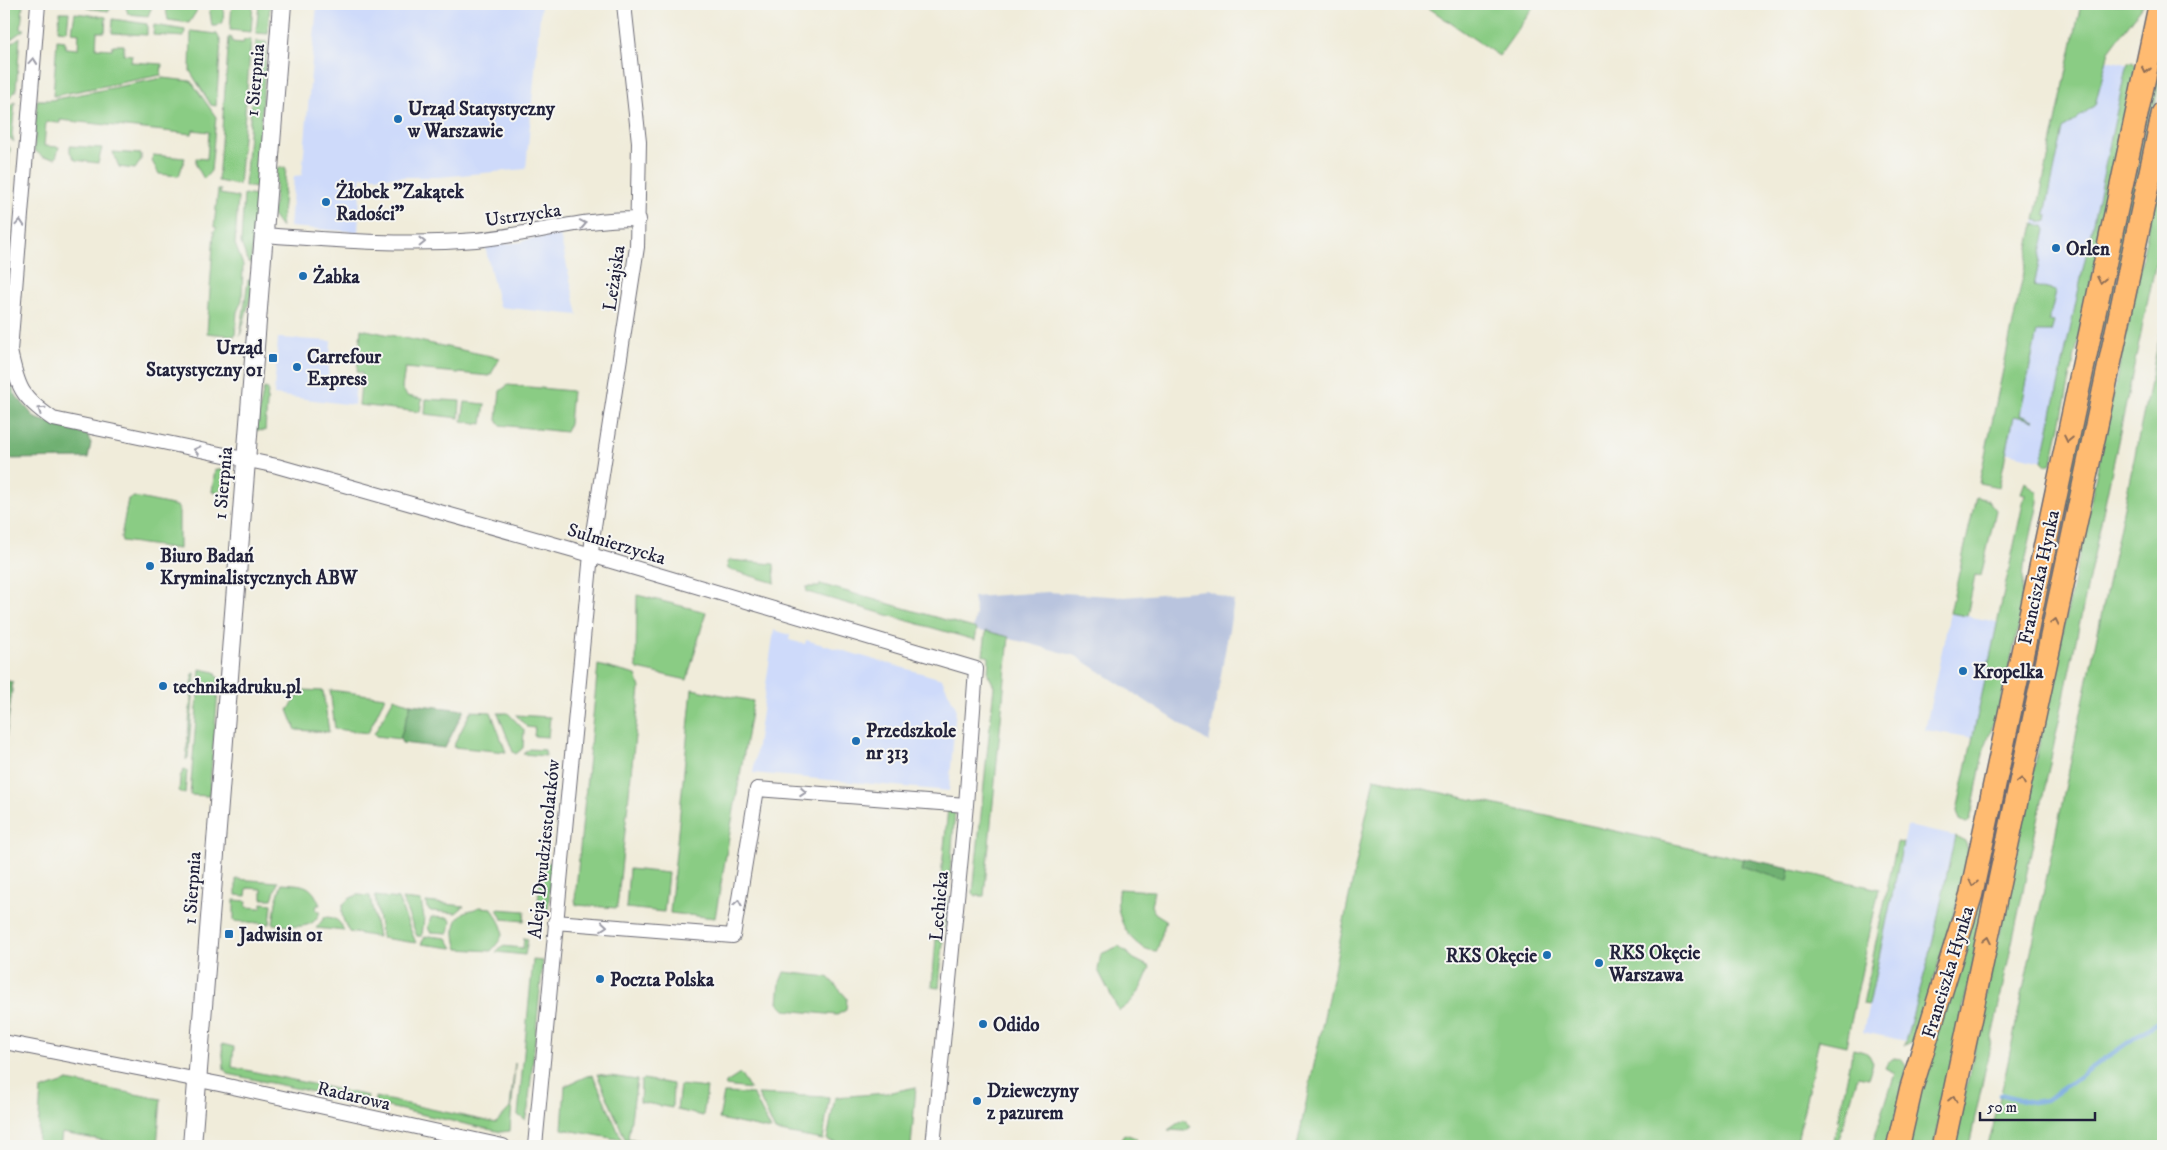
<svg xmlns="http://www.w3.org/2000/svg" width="2167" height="1150" font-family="'IM FELL DW Pica',serif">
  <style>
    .built { fill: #cedafa }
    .industrial { fill: #b9c4de }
    .green { fill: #8acc84; stroke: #567760 }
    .forest { fill: #6fb072; stroke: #486956 }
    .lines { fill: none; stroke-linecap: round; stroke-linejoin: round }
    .stream { stroke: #6ea6dd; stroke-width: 4.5 }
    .minor-casing { stroke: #6a6973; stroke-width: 16 }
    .tertiary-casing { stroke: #6a6973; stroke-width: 20 }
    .primary-casing { stroke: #6a6973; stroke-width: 25 }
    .minor { stroke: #fff; stroke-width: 14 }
    .tertiary { stroke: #fff; stroke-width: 18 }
    .primary { stroke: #ffbb71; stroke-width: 22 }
    .oneway { stroke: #9c9ca7 }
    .oneway2 { stroke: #906e56 }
    .poi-dot { fill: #1f6fb2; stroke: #f6f6f2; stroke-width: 2 }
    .labels { text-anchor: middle; stroke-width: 4; stroke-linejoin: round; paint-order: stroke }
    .street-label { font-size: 19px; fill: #22223b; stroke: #f6f6f2 }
    .poi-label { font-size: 19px; font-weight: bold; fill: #22223b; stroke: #f6f6f2; text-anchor: start }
  </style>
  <rect width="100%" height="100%" fill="#f6f6f2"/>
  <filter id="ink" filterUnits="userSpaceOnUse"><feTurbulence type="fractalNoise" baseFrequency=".02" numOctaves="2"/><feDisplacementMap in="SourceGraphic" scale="10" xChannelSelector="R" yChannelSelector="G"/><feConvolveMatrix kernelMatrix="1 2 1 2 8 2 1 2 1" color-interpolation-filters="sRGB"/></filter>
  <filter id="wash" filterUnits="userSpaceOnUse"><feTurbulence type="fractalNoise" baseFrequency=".0096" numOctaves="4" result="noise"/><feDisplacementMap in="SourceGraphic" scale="20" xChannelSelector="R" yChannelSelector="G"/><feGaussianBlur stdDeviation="1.12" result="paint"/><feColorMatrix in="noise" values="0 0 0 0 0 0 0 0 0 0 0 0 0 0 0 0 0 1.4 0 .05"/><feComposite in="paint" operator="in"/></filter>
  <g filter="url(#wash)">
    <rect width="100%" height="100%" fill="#f0ecda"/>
    <!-- built -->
    <path class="built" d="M317,4H541L526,169L439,177H361L358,232L290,227L294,176L302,175Z
      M2071,53L2137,66L2052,463L1986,448Z
      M560,235L578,315L499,307L485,246L523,242V240Z
      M278,338L331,341L328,379L356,382L354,405L274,395Z
      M1950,613L1997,622L1974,738L1925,730Z
      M774,630L790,635L789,640L805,644L806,640L942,679L956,708L949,791L753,773Z
      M1907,826L1955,836L1929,958L1906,1041L1863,1032Z"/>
    <!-- industrial -->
    <path class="industrial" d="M1206,590L1234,601L1209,742L1076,656L973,629L976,613L973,597L1048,592L1125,597Z"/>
    <!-- green -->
    <path class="green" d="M4,4H23L21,29H25L4,44Z
      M85,4H113L109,11L87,8Z
      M125,4H153L148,16L128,14Z
      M165,4L197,5L196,12L189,23L168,20Z
      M220,4H224L223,22L217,26H212L209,6L219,7Z
      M232,4H253L251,32L230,30Z
      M259,4H270L268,34L256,33Z
      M1423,4H1536L1499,56Z
      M2081,4H2144L2109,51L2095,105L2063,129L2045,214L2048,215L2047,221L2044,222L2035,220Z
      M60,12H69L67,31L58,30Z
      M75,13L106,17L105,32H97L96,48L112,49L113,45H124V54L132,55L131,62L162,64L161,75L53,96L57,40L65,41V48L78,49L79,33L72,32Z
      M113,19L147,24V35L112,33Z
      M154,25L185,30L184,37L153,35Z
      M2163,30V67L1934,1146H1907Z
      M191,31L217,34L221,42L216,106L211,105L190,71Z
      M20,37L16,91L4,103V49Z
      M229,37L232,38V42L243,43L244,40H251L239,185L218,181Z
      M256,41L267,42L256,188L245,186Z
      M2133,62L2137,66L2052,463L2046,465L2042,461L2126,68L2128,63Z
      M162,78L191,81L216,117L211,171L204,179L196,165V158L207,159L209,132L193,130L192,134L60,120V123L46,122L44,146L59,147L56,158L43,157L34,150L37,100H51Z
      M15,102L12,135L14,142L4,133V111Z
      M4,142L10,148L4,241Z
      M70,146L102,148L98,163L75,160L70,152Z
      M113,152L141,154V160L135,169L119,167Z
      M153,155L185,158L179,176L159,174L152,161Z
      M2163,159V229L1969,1146H1954Z
      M279,167L286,168L281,228L273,217L277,169Z
      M218,190H221L220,194L238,197L235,244L243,265L242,300L237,312L235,336L207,333L214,231L217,228L214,227Z
      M244,194L256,196L251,263L248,262L241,243Z
      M2034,224L2044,226L2046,230L2034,286L2056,291L2049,321L2054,322L2051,332H2037L2020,415L2034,420L2014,416L1999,487L1979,483Z
      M248,280H252L251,295L240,336Z
      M2163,320V1146H1988L2004,1081Z
      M361,329L500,358L490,376L405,368L402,388L407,396L422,399L420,412L359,405L362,373L357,372Z
      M508,385L572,391L569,424L566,432L500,425L497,420L500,391Z
      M264,388L268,389L265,431L255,430Z
      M426,399L460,401L459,418L425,414Z
      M465,402L485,404L482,424L462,421Z
      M215,469L226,471L225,485L217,493L212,492Z
      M2025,482L2037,492L2038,502L2024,567L2020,621L1999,710L1984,749L1970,821L1966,823L1960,820L1957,811L2025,494L2021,493Z
      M134,497L177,506L179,510V549L122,541L121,537L128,499Z
      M1976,497L1988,500L1996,510L1981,576L1975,575L1967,616L1950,613Z
      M729,560L774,564L775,583L728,569L727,562Z
      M820,584L977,629L975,640L807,592L806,587H820Z
      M637,595L706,612L687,680L638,669L636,666Z
      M986,631L1009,637L984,896H976L973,893L994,686L988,674L989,657L983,655Z
      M598,665L636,675L640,688L617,908L576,905L575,899Z
      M200,669L215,672L219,680L209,796L190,795Z
      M193,673H195L188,758L186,760Z
      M692,689L753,701L715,918L670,913Z
      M303,690L323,691L329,732L296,730L288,710Z
      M330,690L385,697L368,733L335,729Z
      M394,698L411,704L400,739L376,736L374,734Z
      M471,711L491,712L506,752L453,747Z
      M498,713H508L524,730L523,748L516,754L513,752Z
      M516,715L550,717L548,737L534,736L535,728L527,727Z
      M529,749L545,750L546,756L523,754Z
      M184,769L187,771L185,794L179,792L180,777Z
      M1374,778L1879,889L1846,1046L1819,1040L1796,1146H1297Z
      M948,808L955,811L949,886H940Z
      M1955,836L1965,841L1969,852L1962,887L1914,1042L1904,1045L1929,958Z
      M1897,842L1903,843L1869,1005L1863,1004Z
      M542,862L552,863L548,911H537Z
      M629,869L668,873L664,912L626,908Z
      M236,879L278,882L272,899H262V889L247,888L246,896L236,895Z
      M282,883C304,885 311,883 320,905H317L316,910L320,911C315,932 290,926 273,924L276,902Z
      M1119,889L1154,891L1151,906L1155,913L1166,920L1157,951C1130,951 1112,913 1119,889Z
      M940,894L948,895L945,927L936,930Z
      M358,895L370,896L378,937L349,932C340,915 336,902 358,895Z
      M375,896L398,899L416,943L382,938Z
      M402,899L421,901L424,918L422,936H417Z
      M234,900L247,901L246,907L261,908L262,903L272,904L270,924L234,921Z
      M426,902L464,906L456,913L431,911L427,908Z
      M479,907L492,908C503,930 509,931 491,951L458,949C454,937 451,918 467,911C471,910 474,910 479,907Z
      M497,909L525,911L524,921L502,919Z
      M325,917C336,917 340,921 344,931L316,928Z
      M431,917L449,918L451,921L449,933L430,932L428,927Z
      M429,936L447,938L453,948L421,944L425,937Z
      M524,938L528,939L525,955L496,952L502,946L523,948Z
      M936,938L943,942L939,988L932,987Z
      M1119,946L1134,959L1150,967C1142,986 1137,1000 1119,1011L1098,970L1101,954Z
      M533,960L543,961L528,1109L525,1120L518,1115Z
      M784,972L828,977L847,998L846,1010L837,1015L785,1010L778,1003L780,982Z
      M222,1044L234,1047L232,1067L368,1096L366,1103L228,1074L224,1069Z
      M1853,1049L1868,1053L1873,1063L1868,1078L1858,1076L1837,1146H1833Z
      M1894,1058L1901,1059L1907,1067L1888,1146H1872L1895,1073L1885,1068L1888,1062Z
      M515,1063L510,1131L501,1132L375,1104V1097L496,1123L510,1108Z
      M597,1074L637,1080L628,1138L665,1146H643L627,1143Z
      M740,1074L750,1089L725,1086L726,1083Z
      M593,1075L622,1140L562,1129L565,1086L587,1076Z
      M643,1079L673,1084L672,1108L640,1102L641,1081Z
      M68,1081L161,1099L157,1146H135L62,1133L60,1146H37L41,1090Z
      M680,1085L707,1088L703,1116L677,1110Z
      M916,1087L911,1146H850L827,1140L835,1097L887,1093Z
      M724,1093L753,1094L771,1130L719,1119Z
      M758,1094L829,1097L823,1140L775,1131Z
      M1184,1119L1191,1127L1185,1131L1168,1130Z
      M1125,1134L1136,1138L1138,1146H1117Z"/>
    <!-- forest -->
    <path class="forest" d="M4,362L14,393L35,418L87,435L91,443L88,458L4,459Z
      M4,680L13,682L4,754Z
      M411,704L464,710L445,748L402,743L400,739Z
      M1743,858L1790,868L1788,881L1741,866Z"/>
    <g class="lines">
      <!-- stream -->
      <path class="stream" d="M2000,1094L2032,1102L2046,1100L2163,1018"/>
    </g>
  </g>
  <g filter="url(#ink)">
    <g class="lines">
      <!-- minor casing -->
      <g class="minor-casing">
        <path id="minor" d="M38,4L10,351C18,388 21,397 53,419L277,466L574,550L976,669L966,805L933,1146
          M263,235C334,240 405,246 476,240C530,235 584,218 639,219
          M555,922L733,936L757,789L966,805
          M4,1042L219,1084L503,1146
          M535,1146L593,533L637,247L639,142L624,4"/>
      </g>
      <!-- tertiary casing -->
      <g class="tertiary-casing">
        <path id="tertiary" d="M192,1146L282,4"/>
      </g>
      <!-- primary casing -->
      <g class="primary-casing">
        <path id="primary" d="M1898,1146L1911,1089L1971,895L2160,4
          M1943,1146L2163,113"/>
      </g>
      <!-- minor -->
      <use href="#minor" class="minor"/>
      <!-- tertiary -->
      <use href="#tertiary" class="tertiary"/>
      <!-- primary -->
      <use href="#primary" class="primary"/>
    </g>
    <!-- one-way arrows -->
    <defs><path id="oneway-chevron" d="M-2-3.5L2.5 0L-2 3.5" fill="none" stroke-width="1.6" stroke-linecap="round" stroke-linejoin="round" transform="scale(1.25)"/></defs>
    <g class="oneway">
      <use href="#oneway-chevron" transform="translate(33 61) rotate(-85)"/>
      <use href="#oneway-chevron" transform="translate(20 223) rotate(-86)"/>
      <use href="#oneway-chevron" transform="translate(583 224) rotate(-11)"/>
      <use href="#oneway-chevron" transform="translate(422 242) rotate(-1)"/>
      <use href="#oneway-chevron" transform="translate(41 410) rotate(-145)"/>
      <use href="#oneway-chevron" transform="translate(197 450) rotate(-167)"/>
      <use href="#oneway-chevron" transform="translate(803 792) rotate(4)"/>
      <use href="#oneway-chevron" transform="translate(738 903) rotate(-81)"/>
      <use href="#oneway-chevron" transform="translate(604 926) rotate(5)"/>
    </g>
    <g class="oneway2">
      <use href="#oneway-chevron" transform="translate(2146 70) rotate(102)"/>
      <use href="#oneway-chevron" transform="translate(2101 280) rotate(102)"/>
      <use href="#oneway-chevron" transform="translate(2068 439) rotate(102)"/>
      <use href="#oneway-chevron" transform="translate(2055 622) rotate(-78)"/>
      <use href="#oneway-chevron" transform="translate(2021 781) rotate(-78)"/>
      <use href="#oneway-chevron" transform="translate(1973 883) rotate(102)"/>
      <use href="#oneway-chevron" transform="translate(1987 940) rotate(-78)"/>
      <use href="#oneway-chevron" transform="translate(1953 1099) rotate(-78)"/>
    </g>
  </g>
  <!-- markers -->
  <g class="poi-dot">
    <circle cx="398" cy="119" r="5"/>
    <circle cx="326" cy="202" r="5"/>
    <circle cx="2056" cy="248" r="5"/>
    <circle cx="303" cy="276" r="5"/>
    <rect x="268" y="353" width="10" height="10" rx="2.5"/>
    <circle cx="297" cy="367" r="5"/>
    <circle cx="150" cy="566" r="5"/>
    <circle cx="1963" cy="671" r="5"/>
    <circle cx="163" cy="686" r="5"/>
    <circle cx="856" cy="741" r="5"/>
    <rect x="224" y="929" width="10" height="10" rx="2.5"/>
    <circle cx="1547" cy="955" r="5"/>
    <circle cx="1599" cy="963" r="5"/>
    <circle cx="600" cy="979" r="5"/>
    <circle cx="983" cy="1024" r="5"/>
    <circle cx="977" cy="1101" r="5"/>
  </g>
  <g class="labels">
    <!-- street labels -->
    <g class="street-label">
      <text transform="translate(254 80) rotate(-85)" y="7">1 Sierpnia</text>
      <text transform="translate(523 214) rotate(-8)" y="7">Ustrzycka</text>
      <text transform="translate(613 278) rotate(-82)" y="7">Leżajska</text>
      <text transform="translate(222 483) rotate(-85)" y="7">1 Sierpnia</text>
      <text transform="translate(617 543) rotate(17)" y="7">Sulmierzycka</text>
      <text transform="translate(2038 577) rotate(-78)" y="7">Franciszka Hynka</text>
      <text transform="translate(543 849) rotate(-84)" y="7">Aleja Dwudziestolatków</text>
      <text transform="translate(191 888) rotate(-86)" y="7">1 Sierpnia</text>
      <text transform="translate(938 906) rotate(-85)" y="7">Lechicka</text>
      <text transform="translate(1947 972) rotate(-73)" y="7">Franciszka Hynka</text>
      <text transform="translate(354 1095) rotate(13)" y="7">Radarowa</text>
    </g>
    <!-- poi labels -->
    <g class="poi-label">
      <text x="408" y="115">Urząd Statystyczny<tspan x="408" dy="22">w Warszawie</tspan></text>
      <text x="336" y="198">Żłobek "Zakątek<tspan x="336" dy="22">Radości"</tspan></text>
      <text x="2066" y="255">Orlen</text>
      <text x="313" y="283">Żabka</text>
      <text x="263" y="354" text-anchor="end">Urząd<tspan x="263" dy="22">Statystyczny 01</tspan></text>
      <text x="307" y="363">Carrefour<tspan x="307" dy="22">Express</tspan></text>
      <text x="160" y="562">Biuro Badań<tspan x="160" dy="22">Kryminalistycznych ABW</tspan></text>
      <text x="1973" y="678">Kropelka</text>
      <text x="173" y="693">technikadruku.pl</text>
      <text x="866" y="737">Przedszkole<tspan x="866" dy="22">nr 313</tspan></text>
      <text x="239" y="941">Jadwisin 01</text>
      <text x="1609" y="959">RKS Okęcie<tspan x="1609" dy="22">Warszawa</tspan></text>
      <text x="1537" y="962" text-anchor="end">RKS Okęcie</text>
      <text x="610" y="986">Poczta Polska</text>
      <text x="993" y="1031">Odido</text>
      <text x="987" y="1097">Dziewczyny<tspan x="987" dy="22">z pazurem</tspan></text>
    </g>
  </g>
  <!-- margin -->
  <rect width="2167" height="1150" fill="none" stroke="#f6f6f2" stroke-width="20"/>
  <!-- scale -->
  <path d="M1980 1112v8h115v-8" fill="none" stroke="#22223b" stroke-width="2.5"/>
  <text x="1987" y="1112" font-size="15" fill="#22223b" stroke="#f6f6f2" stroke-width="4" paint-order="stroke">50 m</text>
</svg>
